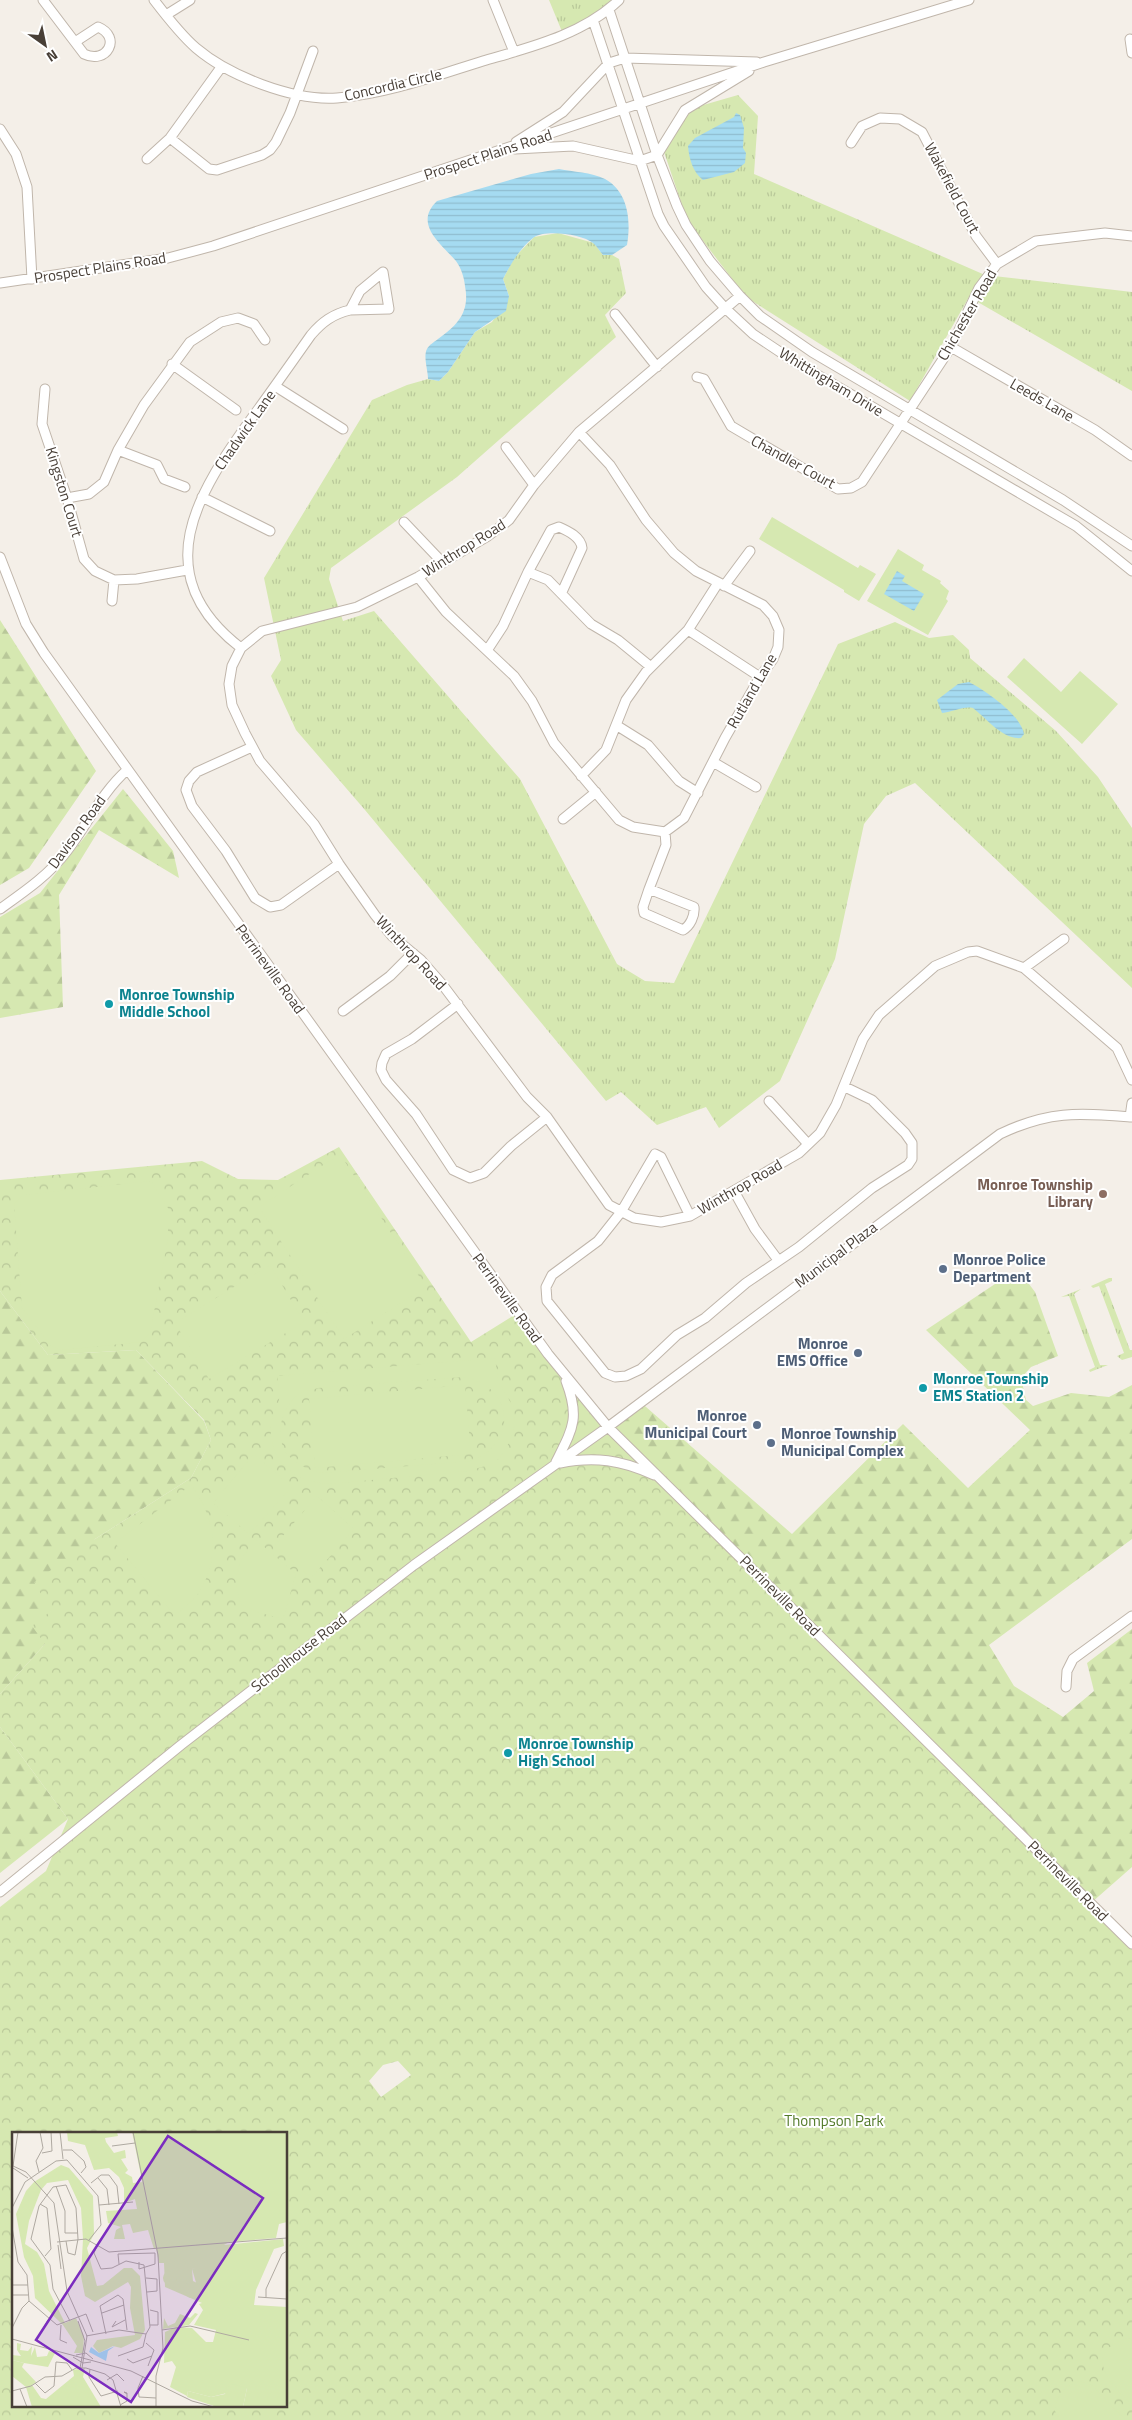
<svg xmlns="http://www.w3.org/2000/svg" width="1132" height="2420" font-family="'Titillium Web',sans-serif">
  <style>
    .grass { fill: url(#grass-tufts) }
    .forest { fill: url(#forest-firs) }
    .park { fill: url(#park-crowns); fill-rule: evenodd }
    .garden { fill: #d6e8b1; fill-rule: evenodd }
    .water { fill: url(#water-rules) }
    .lines { fill: none; stroke-linecap: round; stroke-linejoin: round }
    .minor-casing { stroke: #c0b6ab; stroke-width: 11 }
    .minor { stroke: #fff; stroke-width: 9 }
    .culture-dot { fill: #0f9aa8; stroke: #fff; stroke-width: 2 }
    .education-dot { fill: #8d6e63; stroke: #fff; stroke-width: 2 }
    .service-dot { fill: #5c6f8a; stroke: #fff; stroke-width: 2 }
    .labels { text-anchor: middle; stroke-width: 4; stroke-linejoin: round; paint-order: stroke }
    .street-label { font-size: 15px; fill: #483f37; stroke: #fff }
    .culture-label { font-size: 15px; font-weight: bold; fill: #0d838f; stroke: #fff; text-anchor: start }
    .education-label { font-size: 15px; font-weight: bold; fill: #785e54; stroke: #fff; text-anchor: end }
    .service-label { font-size: 15px; font-weight: bold; fill: #4e5e75; stroke: #fff; text-anchor: start }
    .park-label { font-size: 15px; fill: #527a29; stroke: #fff }
    .inset-road { fill: none; stroke: #afa9a1; stroke-width: 1 }
    .view { fill: #7b2cbf; fill-opacity: 0.15; stroke: #7b2cbf; stroke-width: 2.5 }
    .inset-edge { fill: none; stroke: #483f37; stroke-width: 2.5 }
  </style>
  <defs>
    <pattern id="grass-tufts" width="24" height="20" patternUnits="userSpaceOnUse" patternTransform="scale(1.25)"><rect width="24" height="20" fill="#d6e8b1"/><path d="M3 7l-1-3M5 7V3M7 7l1-3M15 17l-1-3M17 17v-4M19 17l1-3" fill="none" stroke="#b9c899"/></pattern>
    <pattern id="forest-firs" width="22" height="20" patternUnits="userSpaceOnUse" patternTransform="scale(1.25)"><rect width="22" height="20" fill="#d6e8b1"/><path d="M5 1l3.5 6h-7zM16 11l3.5 6h-7z" fill="#b9c899"/></pattern>
    <pattern id="park-crowns" width="20" height="18" patternUnits="userSpaceOnUse" patternTransform="scale(1.25)"><rect width="20" height="18" fill="#d6e8b1"/><path d="M2 6a3 3 0 1 1 6 0M12 15a3 3 0 1 1 6 0" fill="none" stroke="#b9c899"/></pattern>
    <pattern id="water-rules" width="6" height="5" patternUnits="userSpaceOnUse" patternTransform="scale(1.25)"><rect width="6" height="5" fill="#a5dbf1"/><path d="M0 2.5h6" fill="none" stroke="#90bdcf"/></pattern>
  </defs>
  <rect width="100%" height="100%" fill="#f4efe8"/>
  <!-- grass -->
  <path class="grass" d="M549,0H618L563,34Z
    M738,95L758,116L754,174L985,275L1132,292V391L969,297L910,401L746,297L687,220L662,146L686,110Z
    M558,233L594,243L603,255H612L619,259L626,293L605,315L616,337L457,477L331,568L329,579L343,621L374,611L520,779L617,964L645,981L674,983L838,644L895,622L929,638L953,635L969,650L970,658L1056,731L1098,777L1132,828V988L915,783L886,796L864,824L835,959L780,1081L719,1128L706,1107L657,1125L621,1092L606,1101L365,810L296,730L271,676L281,660L264,578L372,400L407,385L428,379L439,381L448,372L475,332L492,322L509,296L503,279L514,258L534,237Z
    M1109,1278H1112V1281L1105,1284L1130,1350H1132V1357L1122,1360L1117,1356L1124,1353L1099,1286L1093,1288L1091,1286Z
    M1081,1289L1074,1294L1100,1365H1108L1090,1372L1089,1370L1095,1367L1069,1296L1061,1297Z"/>
  <!-- forest -->
  <path class="forest" d="M0,620L96,771L29,868L0,885Z
    M123,789L173,851L179,878L99,830L59,895L63,1007L0,1018V917L40,893Z
    M1020,1272L1035,1292L1058,1356L1031,1367L1021,1378L1026,1400L1033,1406L1071,1393L1109,1397L1132,1385V1539L989,1645L1014,1686L1063,1717L1094,1691L1087,1663L1132,1629V1867L1091,1903L605,1424L638,1400L792,1534L903,1424L968,1488L1030,1430L926,1330L1004,1278Z
    M0,1291L48,1355L136,1350L204,1421L211,1440L191,1478L95,1539L51,1611L45,1644L0,1694Z
    M0,1727L68,1819L0,1873Z"/>
  <!-- park -->
  <path class="park" d="M339,1147L471,1342L516,1314L605,1424L1132,1944V2420H0V1907L46,1871L68,1819L0,1727V1694L45,1644L32,1626L51,1611L34,1582L95,1539L191,1478L211,1440L204,1420L136,1350L48,1355L0,1291V1180L202,1161L238,1179L278,1180ZM398,2061L411,2075L381,2097L369,2081L383,2065ZM14,2134H286V2406H14Z"/>
  <!-- garden -->
  <path class="garden" d="M772,517L858,568L860,565L876,574L859,601L844,592V590L759,539Z
    M898,549L924,565L922,570L941,581L940,583L949,591L946,599L948,601L928,635L867,601Z
    M1024,658L1061,692L1080,671L1118,704L1082,744L1007,677Z
    M340,1154L426,1287L344,1339L259,1207Z
    M151,1181L168,1208V1239L150,1333L141,1342L62,1350L51,1346L22,1308L14,1204L23,1195Z
    M270,1265L304,1322L209,1379L175,1323Z
    M495,1358L498,1381L514,1408L515,1424L510,1441L500,1458L489,1465L467,1471L329,1484C295,1482 268,1462 271,1425C271,1416 278,1408 279,1400C280,1392 278,1383 277,1376ZM463,1377C512,1384 521,1443 470,1461L324,1473C310,1471 299,1466 289,1456C273,1439 281,1406 299,1394C304,1391 312,1390 318,1388Z
    M465,1385L471,1454L315,1468L309,1399Z
    M254,1454L292,1487L249,1534L213,1503Z
    M191,1485C215,1517 221,1555 200,1591C194,1600 183,1608 175,1616L115,1543Z
    M317,1496L354,1529L311,1578L275,1545Z
    M255,1539L296,1574L283,1619L257,1612L241,1604C231,1575 238,1563 255,1539Z
    M1126,2338L1132,2339V2405C1111,2383 1081,2355 1126,2338Z
    M1081,2381L1093,2386L1125,2420H1060L1055,2411C1057,2394 1064,2386 1081,2381Z"/>
  <!-- water -->
  <path class="water" d="M736,113L740,115L744,128L743,148L746,153L745,163L734,172L703,180C693,172 689,159 688,146L695,138L734,117Z
    M559,169C573,172 591,172 605,179C629,192 631,222 627,245L612,255H603C600,252 597,246 593,243C582,234 544,229 533,238C519,249 511,264 503,279L509,296L506,311L475,332L448,372L439,381L428,379C428,371 423,356 427,349C429,345 434,342 438,339C458,325 470,312 465,286C464,277 461,268 456,261C441,244 413,224 437,201L531,174Z
    M897,571L905,576L902,581L924,594L914,611L884,594Z
    M969,682C986,691 1021,715 1024,734L1021,738C1003,740 986,718 973,708C963,706 953,712 942,713L937,700L958,684Z"/>
  <g class="lines">
    <!-- minor casing -->
    <g class="minor-casing">
      <path id="minor" d="M43,0L84,54C107,65 122,37 98,27L75,42
        M154,0C167,17 181,35 196,48C229,76 293,101 337,98C387,94 435,76 483,61C531,47 582,35 619,0
        M493,0L514,52
        M609,10L657,155L677,206L686,225L710,261L740,296L760,316L812,352L1063,500L1132,546
        M166,15L190,0
        M593,20L658,214L664,226L706,287L725,308L753,334L792,360L1076,526L1132,571
        M1130,39L1132,53
        M0,129L16,154L27,187L32,279
        M170,138L209,169L217,170L262,155L270,150L276,142L290,113L313,51
        M516,142L563,112L609,63L625,58L757,62
        M851,143L862,126L880,118L900,119L922,132L976,236L997,264
        M515,149L573,146L640,161L657,155L685,110L749,71
        M147,159L170,138L222,66
        M383,272L389,309L350,310L360,291Z
        M0,283L168,258L213,246L764,62L969,0
        M740,296L579,432L534,485L509,520L488,536L418,577L357,607L262,631L241,648L232,666L229,684L232,705L245,733L260,761L314,824L339,864L375,915L392,936L421,960L442,984L527,1097L547,1117L609,1205L634,1218L661,1222L690,1216L799,1153L820,1133L836,1105L863,1039L879,1015L935,966L968,952L977,951L1024,968L1117,1048L1132,1080
        M615,314L657,367
        M951,347L1095,430L1132,456
        M172,364L236,410
        M697,377L704,379L731,426L838,489L851,488L862,482L951,347L979,288L997,264L1036,241L1105,233L1132,236
        M275,386L343,429
        M45,389L42,424L67,498L84,559L95,571L114,580L137,579L187,570
        M506,447L534,485
        M118,450L157,465L164,479L185,487
        M202,497L270,531
        M67,498L89,494L104,482L118,450L144,405L190,342L221,322L238,318L254,324L265,340
        M404,522L443,563
        M0,557L26,624L44,653L548,1354L608,1427L1132,1944
        M528,572L548,580L591,624L618,640L651,667
        M418,577L446,612L514,676L532,701L554,743L619,820L633,827L665,832L684,818L725,738L760,677L773,659L778,647L779,630L773,616L763,605L696,571L674,553L646,520L610,465L579,432
        M724,586L750,551
        M112,601L114,580
        M688,630L760,677
        M241,648C145,574 197,493 254,415C273,389 292,362 311,335C322,322 333,314 350,310
        M488,649L503,626L528,572L551,530L559,527C568,531 581,537 582,548L562,592
        M616,725L648,745L679,781L698,793
        M252,747L197,772L189,781L186,790L192,806L226,851L255,898L270,907L281,905L339,864
        M713,762L756,787
        M581,776L606,750L626,700L646,672L688,630L718,583
        M563,819L596,792
        M649,889L694,907C695,916 690,926 683,930L644,913L643,907Z
        M649,889L666,845L665,832
        M0,909C24,892 49,875 67,851C88,824 101,793 127,770
        M1024,968L1064,939
        M458,1004L412,1039L386,1054L382,1063L381,1070L386,1080L416,1114L453,1170L470,1178L484,1173L511,1146L547,1117
        M343,1011L390,976L413,953
        M769,1101L808,1144
        M1130,1117L1132,1103
        M734,1191L755,1229L778,1260
        M690,1216L661,1157L655,1154L621,1212L598,1241L552,1275L546,1287L547,1301L605,1373L615,1377L626,1376L641,1369L677,1335L705,1318L746,1283L799,1247L872,1188L908,1165L912,1159V1143L905,1133L872,1100L845,1087
        M556,1462C573,1428 580,1418 566,1381
        M560,1463C594,1456 622,1460 654,1475
        M1066,1687L1067,1671L1073,1659L1132,1616
        M0,1892L181,1745L414,1565L608,1427L1000,1134C1050,1110 1079,1113 1132,1117"/>
    </g>
    <!-- minor -->
    <use href="#minor" class="minor"/>
  </g>
  <!-- markers -->
  <g class="culture-dot">
    <circle cx="109" cy="1004" r="5"/>
    <circle cx="923" cy="1388" r="5"/>
    <circle cx="508" cy="1753" r="5"/>
  </g>
  <circle class="education-dot" cx="1103" cy="1194" r="5"/>
  <g class="service-dot">
    <circle cx="943" cy="1269" r="5"/>
    <circle cx="858" cy="1353" r="5"/>
    <circle cx="757" cy="1425" r="5"/>
    <circle cx="771" cy="1443" r="5"/>
  </g>
  <g class="labels">
    <!-- street labels -->
    <g class="street-label">
      <text transform="translate(393 85) rotate(-13)" y="5">Concordia Circle</text>
      <text transform="translate(488 155) rotate(-18)" y="5">Prospect Plains Road</text>
      <text transform="translate(952 188) rotate(62)" y="5">Wakefield Court</text>
      <text transform="translate(100 268) rotate(-9)" y="5">Prospect Plains Road</text>
      <text transform="translate(967 315) rotate(-60)" y="5">Chichester Road</text>
      <text transform="translate(831 382) rotate(31)" y="5">Whittingham Drive</text>
      <text transform="translate(1042 400) rotate(30)" y="5">Leeds Lane</text>
      <text transform="translate(245 430) rotate(-55)" y="5">Chadwick Lane</text>
      <text transform="translate(793 462) rotate(29)" y="5">Chandler Court</text>
      <text transform="translate(64 492) rotate(73)" y="5">Kingston Court</text>
      <text transform="translate(464 548) rotate(-32)" y="5">Winthrop Road</text>
      <text transform="translate(752 691) rotate(-60)" y="5">Rutland Lane</text>
      <text transform="translate(77 832) rotate(-54)" y="5">Davison Road</text>
      <text transform="translate(411 953) rotate(47)" y="5">Winthrop Road</text>
      <text transform="translate(270 969) rotate(54)" y="5">Perrineville Road</text>
      <text transform="translate(740 1187) rotate(-30)" y="5">Winthrop Road</text>
      <text transform="translate(836 1255) rotate(-37)" y="5">Municipal Plaza</text>
      <text transform="translate(507 1298) rotate(54)" y="5">Perrineville Road</text>
      <text transform="translate(780 1596) rotate(45)" y="5">Perrineville Road</text>
      <text transform="translate(299 1653) rotate(-38)" y="5">Schoolhouse Road</text>
      <text transform="translate(1068 1881) rotate(45)" y="5">Perrineville Road</text>
    </g>
    <!-- culture labels -->
    <g class="culture-label">
      <text x="119" y="1000">Monroe Township<tspan x="119" dy="17">Middle School</tspan></text>
      <text x="933" y="1384">Monroe Township<tspan x="933" dy="17">EMS Station 2</tspan></text>
      <text x="518" y="1749">Monroe Township<tspan x="518" dy="17">High School</tspan></text>
    </g>
    <!-- education labels -->
    <g class="education-label">
      <text x="1093" y="1190">Monroe Township<tspan x="1093" dy="17">Library</tspan></text>
    </g>
    <!-- service labels -->
    <g class="service-label">
      <text x="953" y="1265">Monroe Police<tspan x="953" dy="17">Department</tspan></text>
      <text x="848" y="1349" text-anchor="end">Monroe<tspan x="848" dy="17">EMS Office</tspan></text>
      <text x="747" y="1421" text-anchor="end">Monroe<tspan x="747" dy="17">Municipal Court</tspan></text>
      <text x="781" y="1439">Monroe Township<tspan x="781" dy="17">Municipal Complex</tspan></text>
    </g>
    <!-- park labels -->
    <g class="park-label">
      <text x="834" y="2126">Thompson Park</text>
    </g>
  </g>
  <!-- overview -->
  <g transform="translate(12 2132)">
    <rect width="275" height="275" fill="#f4efe8"/>
    <path d="M49,33L57,36L81,64L82,102L75,116L85,154L91,153L112,136H120L128,144L133,198L128,207L109,216L101,214L87,221L81,214L85,208L123,203L118,176L119,155L116,150L83,170L73,164L69,144L71,107L69,76L56,48L35,51L29,58L17,89L13,112L25,120L32,132L37,159L53,191L64,186L72,204L71,221H62L65,214L51,193L23,166L21,144L12,125L4,82L14,59L22,50ZM0,228L12,231L10,235L24,250L20,253L29,266L34,267L62,244L61,238L73,236L71,245L89,275H20L14,255L0,244Z" fill="#d6e8b1"/>
    <path d="M55,0H105L106,4L93,6L94,10L102,21L113,18L114,26L109,27L116,38L113,41L120,45L121,51L131,50L146,117H142L136,98L121,101L118,92L110,93L113,107H102L104,98L109,95L96,91L94,79L125,77L123,67L112,71V56L107,45L97,36L82,38L73,13L56,9ZM271,107L272,114L262,117L244,158L242,173L275,175V275H231L235,256L199,265L176,259L175,264L158,255L164,235L160,229L152,231L153,200L164,195L180,196L194,210H201L204,198L182,193L191,178L187,172L190,171L180,137L202,131L212,113ZM183,181L186,182L177,193L151,197L152,186L156,194L163,191L168,182L178,186ZM5,211L9,212L8,218L16,219L20,214L19,224L23,215L25,225L35,224L37,219L43,221L36,235L12,231L0,228V223L9,224L5,218Z" fill="#d6e8b1"/>
    <path d="M120,0H275V90L267,92L264,106L217,110L212,113L213,127L205,129L202,135L180,137L181,149L189,153L190,171L153,155L152,131H147ZM221,252L235,256L231,275H205L175,265L176,259L199,265L213,262L215,255Z" fill="#d6e8b1"/>
    <path d="M158,120L174,129L171,139L151,128ZM151 146a7 7 0 1 1 14 0a7 7 0 1 1-14 0ZM172 158a8 8 0 1 1 16 0a8 8 0 1 1-16 0Z" fill="#d6e8b1"/>
    <path d="M103,214L96,219L94,229L77,220L79,215L87,221Z" fill="#a5dbf1"/>
    <path class="inset-road" d="M48,0L51,27M121,0L146,123L151,216L144,244V275M100,14L123,11M51,18H60L72,29L74,35L69,41M30,21L40,19L39,0M1,34L14,40L42,71L55,159L75,204L70,236M1,34L6,0M1,36L16,46M27,40L24,29L31,16L28,0M86,46L95,57L97,73M79,51L89,43H97L105,54L107,72M44,54L53,79V101H66M28,72L35,76L39,117L33,124M87,73L121,70M0,76L13,50L44,29L55,28L86,64L89,93L77,108M0,95L6,130L15,143L17,169L45,193L74,182L81,200M54,109L56,121L63,123L66,107L64,76L54,53L41,55L27,74L19,107L38,133L41,157L58,189M45,110L74,107L97,120L275,106M46,113L49,137M107,132L106,122L143,121V132L127,137V130M134,146L145,147V159L135,160M0,153H16M0,163H16M246,165L275,167M254,165V157L270,122L275,119M138,178L146,180V193H138M90,181L112,173M66,189L73,209L68,236M104,189L100,195L113,188M49,193L48,208L55,211M0,196L10,176L17,169M150,198L178,194L237,208M94,202L88,174L106,163L111,167L115,198M74,204L107,198L134,202L138,195L132,133L114,129L100,136L89,137L82,121L85,114M26,205L36,188M0,207L119,239L180,269L202,275M134,211L142,218L136,234M64,223L74,221L81,227M106,224L131,215L134,202M61,225L71,231L79,230M115,227L121,231L140,224M78,237L77,245L89,264L106,259M131,244L126,256L127,265L144,266M95,248L105,242L112,249M23,251L33,261L42,254L44,230L55,231L60,238M8,257L15,275M0,259L19,254L33,245L50,244L64,236H74L93,242L101,248L109,275M108,273L115,269V261L112,260L115,262"/>
    <path class="view" d="M156,4L251,66L119,270L24,208Z"/>
    <rect width="275" height="275" class="inset-edge"/>
  </g>
  <!-- north arrow -->
  <g transform="translate(45 45) rotate(147)" stroke="#ffffff" stroke-width="4" paint-order="stroke">
  <path d="M0-4L9 19L0 12L-9 19Z" fill="#483f37"/>
  <text y="-8" font-size="14" font-weight="bold" text-anchor="middle" fill="#483f37">N</text>
  </g>
</svg>
